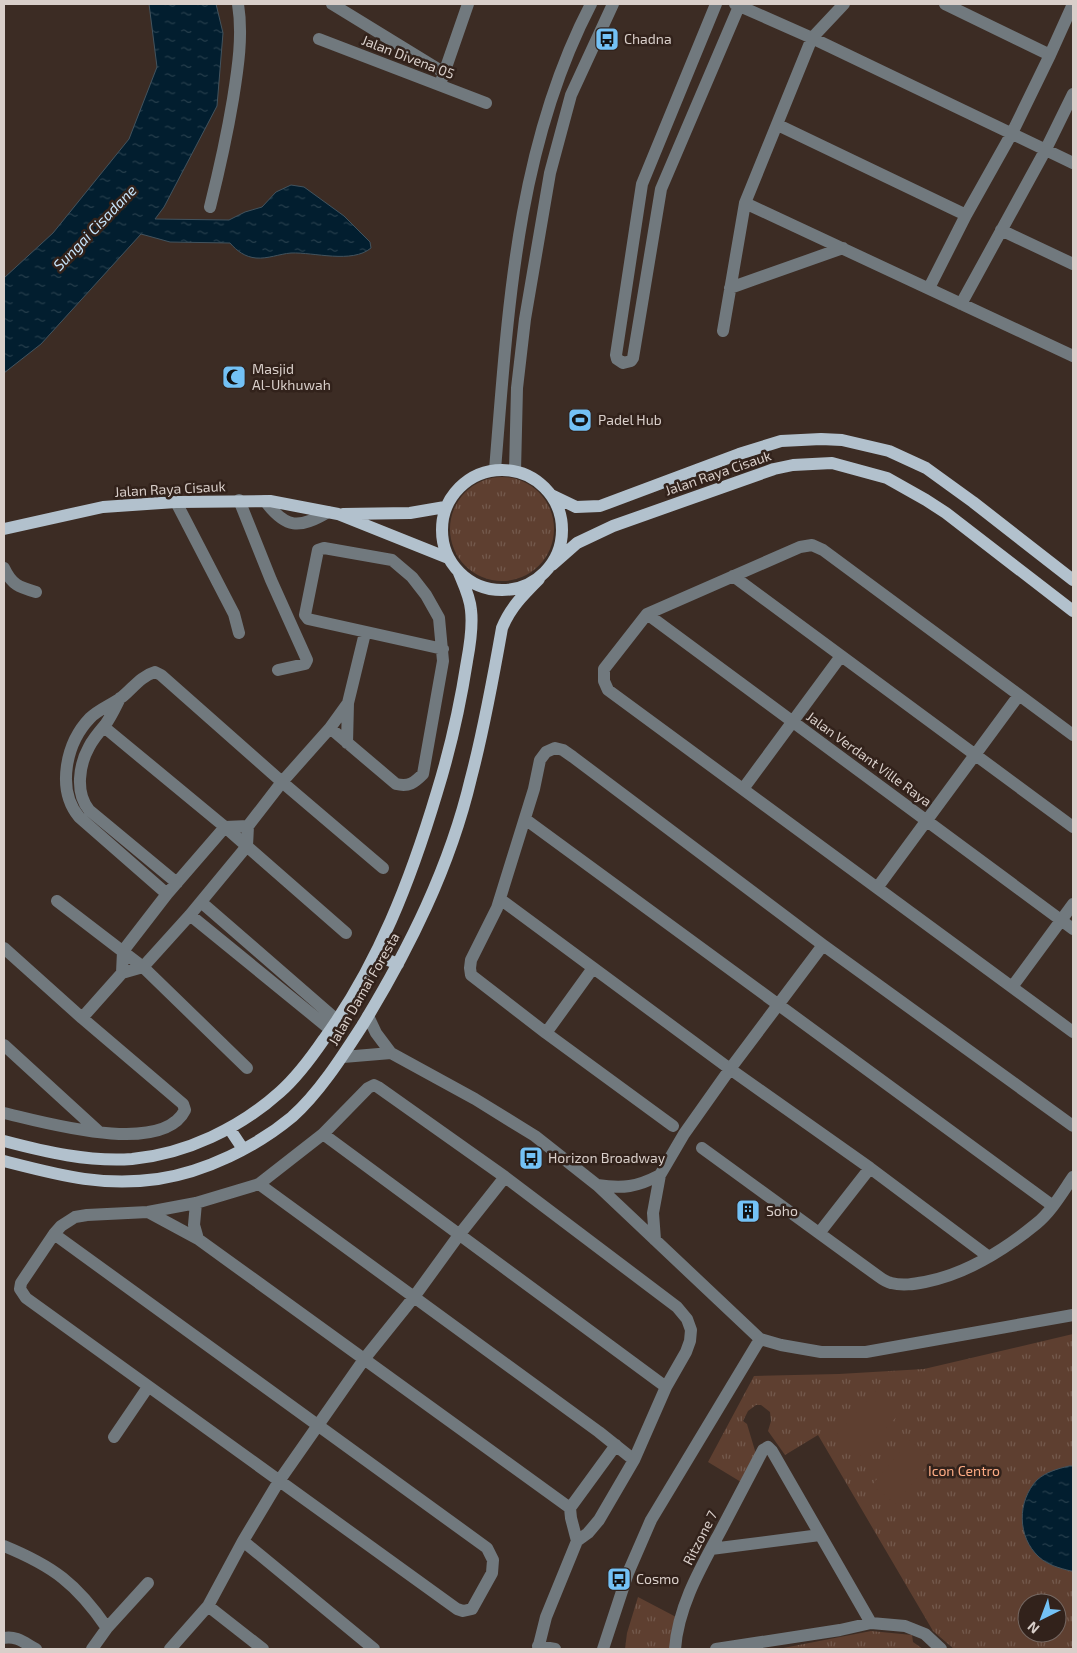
<svg xmlns="http://www.w3.org/2000/svg" width="1077" height="1653" font-family="'Exo 2',sans-serif">
  <style>
    .grass { fill: url(#grass-tufts); fill-rule: evenodd }
    .garden { fill: #5e3f30 }
    .water { fill: url(#water-ripples); stroke: #42535e }
    .lines { fill: none; stroke-linecap: round; stroke-linejoin: round }
    .minor { stroke: #71797e; stroke-width: 12 }
    .major { stroke: #b2c1cd; stroke-width: 12 }
    .labels { text-anchor: middle; stroke-width: 5; stroke-linejoin: round; paint-order: stroke }
    .poi-label { font-size: 14px; fill: #d9cfca; stroke: #32221b; text-anchor: start }
    .street-label { font-size: 14px; fill: #d9cfca; stroke: #32221b }
    .park-label { font-size: 14px; fill: #fcaa83; stroke: #32221b }
    .water-label { font-size: 15px; font-style: italic; fill: #c7e5fc; stroke: #32221b }
  </style>
  <defs>
    <pattern id="grass-tufts" width="24" height="20" patternUnits="userSpaceOnUse" patternTransform="scale(1.25)"><rect width="24" height="20" fill="#5e3f30"/><path d="M3 7l-1-3M5 7V3M7 7l1-3M15 17l-1-3M17 17v-4M19 17l1-3" fill="none" stroke="#745a4d"/></pattern>
    <pattern id="water-ripples" width="26" height="14" patternUnits="userSpaceOnUse" patternTransform="scale(1.25)"><rect width="26" height="14" fill="#021e2f"/><path d="M2 4q2-2 4 0t4 0M15 11q2-2 4 0t4 0" fill="none" stroke="#263e4c"/></pattern>
  </defs>
  <rect width="100%" height="100%" fill="#3c2c24"/>
  <!-- grass -->
  <path class="grass" d="M450 529a52 52 0 1 1 104 0a52 52 0 1 1-104 0Z
    M1073,1334V1649H954L933,1631L818,1435L785,1455L768,1431L771,1421L770,1412L761,1405H756L748,1411L743,1421L747,1424L756,1454L741,1482L708,1462L754,1376L839,1374L924,1369ZM1027,1603H1057V1633H1027Z
    M638,1597L678,1618L670,1649H625L627,1633Z
    M871,1631L912,1635L913,1642L923,1649H778Z"/>
  <!-- garden -->
  <path class="garden" d="M876,1391L900,1413L860,1456L837,1434Z
    M910,1440L933,1459L895,1504L872,1485Z"/>
  <!-- water -->
  <path class="water" d="M149,4H216L223,33L217,106L164,207L155,219L229,220L245,212L262,207L276,192L291,185L304,187L344,216L370,242L371,248C352,264 314,252 291,253C279,254 268,259 256,258C245,257 237,251 230,243L170,242L141,234L41,344L4,373V278L53,233L129,139L157,67Z
    M1069,1466H1073V1571H1071C1059,1568 1048,1565 1039,1557C1017,1537 1017,1501 1037,1480C1046,1472 1057,1469 1069,1466Z"/>
  <g class="lines">
    <!-- minor -->
    <path class="minor" d="M332,4L443,72
      M716,4L642,184L616,355L617,359L623,363L631,361L633,358L661,189L740,4
      M735,4L812,38L1073,163
      M945,4L1050,55
      M319,39L486,103
      M442,79L468,4
      M778,125L966,215
      M745,203L1073,356
      M210,207C219,171 227,135 233,99C238,68 243,35 238,4
      M1001,230L1073,264
      M730,288L843,248
      M929,288L966,215L1012,133L1050,55L1073,4
      M961,304L1046,149L1073,94
      M723,331L745,203L812,38L844,4
      M495,470C508,311 516,148 591,4
      M515,471L517,388L525,319L550,173L571,95L613,4
      M239,500L271,580L307,660L305,664L278,670
      M265,501C286,529 299,529 328,512
      M176,502L234,614L239,633
      M4,568C12,585 19,587 36,592
      M733,576L1073,827
      M647,614L1073,929
      M120,698C115,708 111,717 105,725C99,732 93,739 89,747C79,765 75,793 89,810L177,883
      M104,727L225,827L346,933
      M330,728L396,784C409,787 414,783 423,774L443,661L439,618L426,595L412,577L392,560L324,548L318,550L305,615L308,619L443,649
      M1073,735L823,550L812,545L800,547L647,614L604,669V681L608,690L1073,1032
      M347,743L348,703L365,633
      M743,789L841,656
      M525,819L1053,1206
      M877,888L1019,695
      M167,894L79,817C56,789 66,743 90,718C99,709 111,705 122,697C133,688 141,676 155,672L161,675L282,782L383,868
      M500,899L730,1069L870,1168L989,1257
      M57,901L143,967L247,1068
      M201,902L338,1021
      M190,915L331,1030
      M4,948L82,1018L122,973L143,967L190,915L247,846L248,826L282,782L330,728L348,703
      M122,973L123,951L167,894L225,827L248,826
      M1012,987L1073,904
      M368,1016L376,1033L391,1053L475,1099L535,1136L597,1185L760,1339L781,1345L821,1352H866L1073,1315
      M546,1033L593,968
      M4,1045L98,1131
      M343,1057L391,1053
      M4,1113C43,1122 162,1157 185,1110L183,1104L82,1018
      M673,1126L546,1033L471,975L470,968L471,960L497,908L534,789L540,760L546,752L555,748L563,750L573,757L823,945L1073,1126
      M323,1134L666,1387
      M702,1148L878,1276C882,1279 886,1282 891,1283C903,1286 914,1284 925,1282C966,1274 1003,1251 1036,1224C1051,1212 1062,1193 1073,1177
      M259,1184L599,1432L634,1460
      M597,1185C623,1189 637,1187 660,1175
      M196,1203L194,1225L198,1239
      M148,1212L198,1239L570,1508L571,1518L577,1541L546,1617L538,1649
      M820,1232L870,1168
      M54,1234L487,1548L493,1560L492,1573L472,1609L463,1611L457,1609L26,1298L20,1289L21,1283L54,1234L61,1226L75,1217L87,1215L148,1212L196,1203L259,1184L323,1134L368,1088L374,1085L378,1087L505,1177L677,1307L687,1319L691,1330L690,1341L686,1352L666,1387L634,1460L599,1520L588,1533L577,1541
      M655,1240L653,1213L660,1175L684,1134L730,1069L823,945
      M114,1437L148,1387
      M570,1508L616,1445
      M243,1541L374,1649
      M4,1546C53,1566 77,1584 107,1628
      M711,1549L820,1535
      M208,1606L263,1649
      M4,1638C16,1635 26,1644 36,1649
      M538,1646L555,1649
      M92,1649L107,1628L148,1583
      M170,1649L208,1606L243,1541L279,1481L365,1358L414,1297L459,1235L505,1177
      M603,1649L628,1573L651,1520L760,1339
      M675,1649C678,1607 700,1569 720,1532C734,1505 749,1477 763,1450L768,1447L772,1451L871,1623
      M716,1649L840,1630L871,1623L905,1626L925,1634L941,1649"/>
    <!-- major -->
    <path class="major" d="M442 530a60 60 0 1 1 120 0a60 60 0 1 1-120 0Z
      M551,495L576,507L600,506L739,454L781,441L821,439L842,440L889,451L926,468L973,502L1073,580
      M343,514L410,513L445,507
      M4,529L103,507L176,502L270,501L338,514L448,558
      M552,565L577,543L613,526L774,469L793,465L832,463L887,478L926,500L946,513L1073,611
      M376,955L398,964
      M229,1128L243,1149
      M4,1141C46,1152 88,1162 132,1159C186,1154 240,1128 280,1092C297,1077 311,1058 324,1039C378,965 411,879 437,792C450,750 460,706 467,661C470,645 473,627 471,610C470,597 464,585 459,573
      M4,1161C59,1175 101,1187 158,1179C205,1172 256,1147 292,1117C319,1093 342,1057 362,1026C409,949 450,867 471,778C484,729 493,679 502,628C510,608 523,595 539,579"/>
  </g>
  <!-- icons -->
  <defs>
    <g id="bus-square" transform="scale(1.25)"><rect x="-9" y="-9" width="18" height="18" rx="4" fill="#73c1f5" stroke="#32221b"/><path d="M-5-6H5V4H4V6H2V4H-2V6H-4V4H-5ZM-3.5-4V0h7V-4ZM-3.5 1.2v1.5H-2V1.2ZM2 1.2v1.5H3.5V1.2Z" fill="#111"/></g>
    <g id="mosque-square" transform="scale(1.25)"><rect x="-9" y="-9" width="18" height="18" rx="4" fill="#73c1f5" stroke="#32221b"/><path d="M3.5-4.9A6 6 0 1 0 3.5 4.9A5 5 0 1 1 3.5-4.9Z" fill="#111"/></g>
    <g id="stadium-square" transform="scale(1.25)"><rect x="-9" y="-9" width="18" height="18" rx="4" fill="#73c1f5" stroke="#32221b"/><path d="M0-5a6.5 5 0 1 0 0 10a6.5 5 0 1 0 0-10ZM-3.5-1.8h7v3.6h-7Z" fill="#111"/></g>
    <g id="building-square" transform="scale(1.25)"><rect x="-9" y="-9" width="18" height="18" rx="4" fill="#73c1f5" stroke="#32221b"/><path d="M-4-6H4V6H1V3H-1V6H-4ZM-2.5-4.3h1.7v1.8h-1.7ZM.8-4.3h1.7v1.8H.8ZM-2.5-1h1.7V.8h-1.7ZM.8-1h1.7V.8H.8Z" fill="#111"/></g>
  </defs>
  <g fill-rule="evenodd">
    <use href="#bus-square" x="607" y="39"/>
    <use href="#mosque-square" x="234" y="377"/>
    <use href="#stadium-square" x="580" y="420"/>
    <use href="#bus-square" x="531" y="1158"/>
    <use href="#building-square" x="748" y="1211"/>
    <use href="#bus-square" x="619" y="1579"/>
  </g>
  <g class="labels">
    <!-- poi labels -->
    <g class="poi-label">
      <text x="624" y="44">Chadna</text>
      <text x="252" y="374">Masjid<tspan x="252" dy="16">Al-Ukhuwah</tspan></text>
      <text x="598" y="425">Padel Hub</text>
      <text x="548" y="1163">Horizon Broadway</text>
      <text x="766" y="1216">Soho</text>
      <text x="636" y="1584">Cosmo</text>
    </g>
    <!-- street labels -->
    <g class="street-label">
      <text transform="translate(408 57) rotate(21)" y="5">Jalan Divena 05</text>
      <text transform="translate(718 473) rotate(-19)" y="5">Jalan Raya Cisauk</text>
      <text transform="translate(170 489) rotate(-3)" y="5">Jalan Raya Cisauk</text>
      <text transform="translate(869 759) rotate(36)" y="5">Jalan Verdant Ville Raya</text>
      <text transform="translate(364 989) rotate(-60)" y="5">Jalan Damai Foresta</text>
      <text transform="translate(700 1538) rotate(-63)" y="5">Ritzone 7</text>
    </g>
    <!-- park labels -->
    <g class="park-label">
      <text x="964" y="1476">Icon Centro</text>
    </g>
    <!-- water labels -->
    <g class="water-label">
      <text transform="translate(95 228) rotate(-46)" y="5">Sungai Cisadane</text>
    </g>
  </g>
  <!-- border -->
  <rect width="1077" height="1653" fill="none" stroke="#d9cfca" stroke-width="10"/>
  <!-- north arrow -->
  <g transform="translate(1042 1618) rotate(222)"><circle r="24" fill="#32221b" stroke="#756761"/>
  <path d="M0-4L9 19L0 12L-9 19Z" fill="#73c1f5"/>
  <text y="-8" font-size="14" font-weight="bold" text-anchor="middle" fill="#d9cfca">N</text>
  </g>
</svg>
